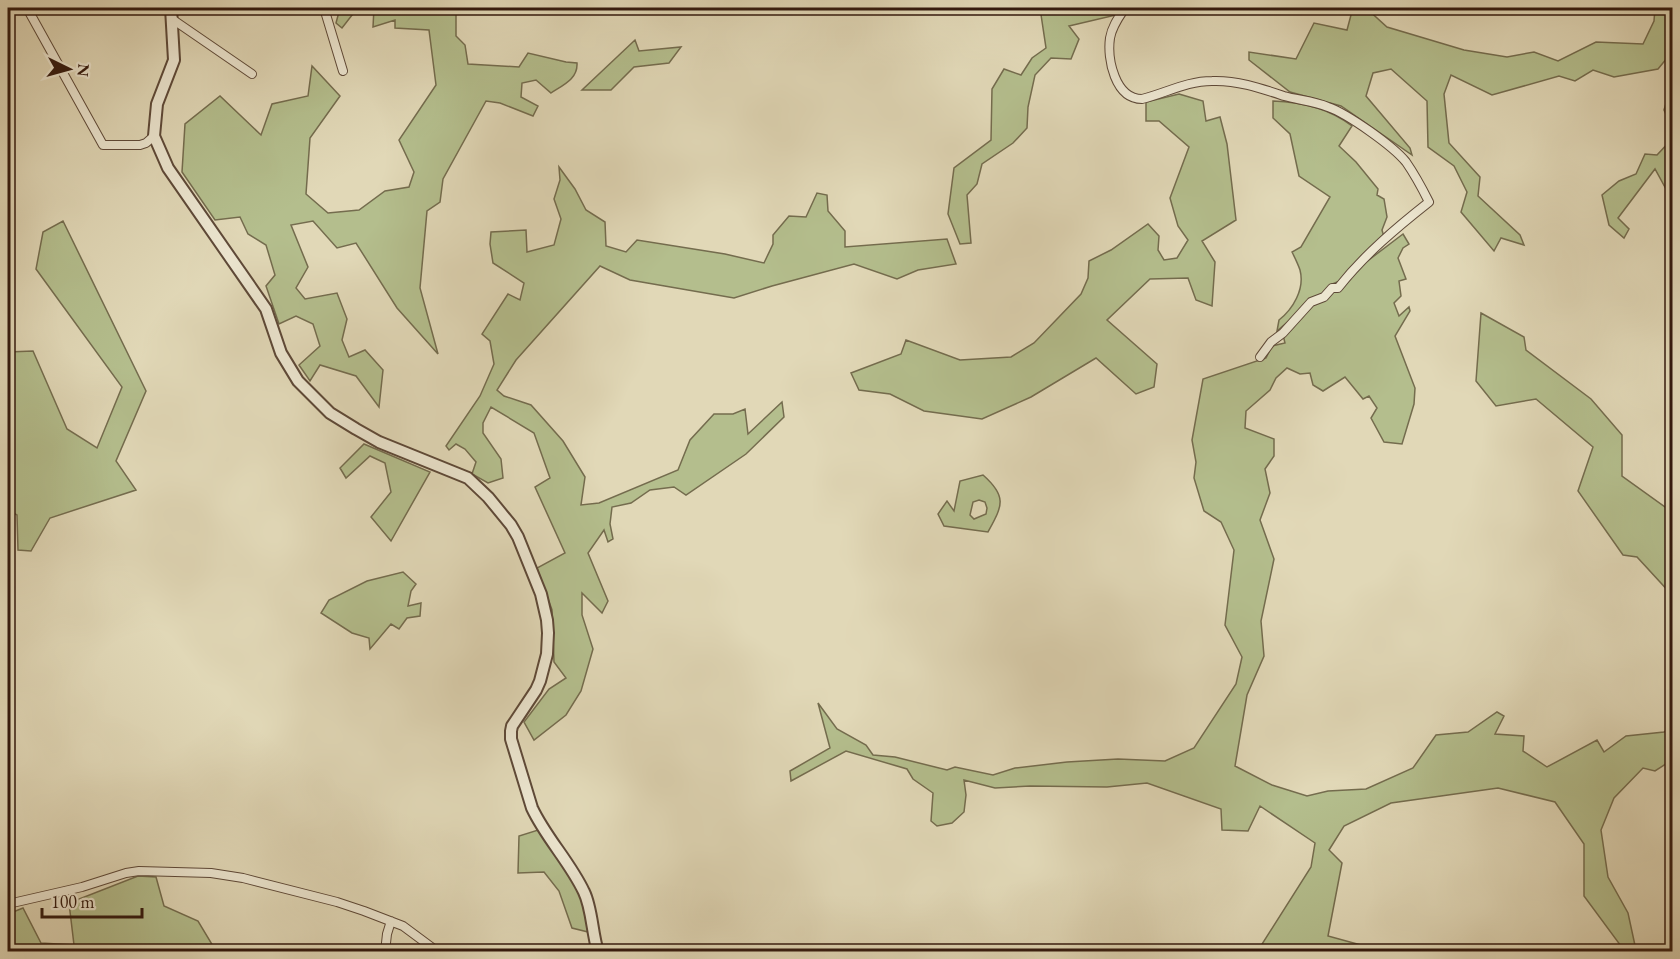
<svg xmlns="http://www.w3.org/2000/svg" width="1680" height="959" font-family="'EB Garamond',serif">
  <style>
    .green { fill: #b4be8d; stroke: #746c4e; stroke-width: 1.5; fill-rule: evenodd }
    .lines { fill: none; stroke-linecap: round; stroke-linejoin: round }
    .minor-casing { stroke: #5e4938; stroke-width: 10 }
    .tertiary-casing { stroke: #5e4938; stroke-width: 14 }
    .minor { stroke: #ece6d0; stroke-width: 8 }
    .tertiary { stroke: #ece6d0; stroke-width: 10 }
  </style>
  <rect width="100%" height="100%" fill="#e1d8b7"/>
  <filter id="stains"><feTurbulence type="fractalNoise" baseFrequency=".00333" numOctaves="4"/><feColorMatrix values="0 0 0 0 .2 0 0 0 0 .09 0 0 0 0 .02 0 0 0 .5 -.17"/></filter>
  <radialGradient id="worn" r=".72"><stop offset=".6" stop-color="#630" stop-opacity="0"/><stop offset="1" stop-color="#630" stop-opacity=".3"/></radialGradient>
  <!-- green -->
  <path class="green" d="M340,8H363L356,10L342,28L336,23Z
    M374,8H456V36L465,45L468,64L519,67L528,53L566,62L577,63C578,79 563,85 551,93L536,80L522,83L521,97L538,106L533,116L500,103L486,101L443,179L440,202L427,211L420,288L438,354L397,308L356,243L337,248L313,221L291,225L308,267L296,288L305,299L337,293L347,319L342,340L349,357L365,350L383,370L379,407L356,376L320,365L310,381L299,365L320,346L313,324L296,316L279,324L266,286L275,275L266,245L248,234L240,217L215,220L182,172L185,124L220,96L261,135L272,104L308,96L312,66L340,96L310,138L306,194L328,213L359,210L385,191L409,187L414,172L399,140L436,85L429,30L395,28V20L373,27Z
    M1040,8H1115L1116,15L1069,26L1079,39L1071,59L1051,58L1035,75L1028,107L1027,128L1013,143L982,164L977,184L967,195L971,243L960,244L948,214L954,168L991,140L992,89L1004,69L1021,75L1032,58L1046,48Z
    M1342,8H1366L1387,27L1464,50L1507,57L1534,52L1558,61L1596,42L1643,44L1654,21L1655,8H1672V52L1658,69L1614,77L1593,70L1575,81L1559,76L1492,95L1451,75L1444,94L1449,143L1480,177L1478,196L1520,235L1524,245L1501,238L1494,251L1461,212L1467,192L1454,166L1428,147L1427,101L1391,69L1373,73L1366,96L1410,148L1412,155L1341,106L1290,92L1249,60V52L1296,59L1314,23L1347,30L1351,15Z
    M635,40L639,51L681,47L669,63L634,67L611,90H582Z
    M1670,90L1672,91V128L1664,110Z
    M1179,94L1203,101L1206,121L1220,117L1227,144L1236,220L1202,241L1215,262L1212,306L1196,300L1188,278L1150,279L1107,320L1157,364L1154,387L1136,394L1096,358L1031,397L982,419L924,411L890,394L859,390L851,373L901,354L906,340L960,360L1011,357L1034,343L1081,294L1088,278L1089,261L1111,250L1148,224L1159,236L1158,250L1164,260L1177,258L1188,240L1178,226L1170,198L1189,147L1159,121H1146V102Z
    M1273,101C1302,102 1329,108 1352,126L1339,146L1356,162L1378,189L1377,195L1384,199L1387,217L1382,230L1384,237L1342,280L1332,284L1324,295L1298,313L1277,331L1279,320C1293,309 1305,289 1300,270C1298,264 1295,258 1292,252L1301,247L1330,197L1299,176L1290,134L1273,118Z
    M1672,139V200L1655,169L1618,218L1629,229L1624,238L1609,225L1602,195L1619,181L1636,174L1645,154L1657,155Z
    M559,167L575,189L586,210L605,222L606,246L626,252L637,240L725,254L764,263L773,244V235L789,216L806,217L817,193L827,195L828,211L845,231V247L947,239L956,264L918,270L897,279L854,264L772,286L734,298L630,280L600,266L516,360L497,390L504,396L531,405L563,441L585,477L581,505L599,503L678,470L690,440L714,414H733L745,409L748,434L782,402L784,417L746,454L686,495L674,487L650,490L631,503L612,507L610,524L613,539L608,542L604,530L588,553L608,601L602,613L582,593V615L593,649L581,691L566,715L534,740L524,722L549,689L566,678L554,662L552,610L537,568L565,553L535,487L550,478L534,433L491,407L483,423V433L501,459L503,478L488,483L472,474L476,462L465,449L456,444L449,450L446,446L480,396L494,364L490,341L482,334L508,294L520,300L524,283L493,263L490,244L491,232L526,230L527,252L554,245L561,219L554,199L560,180Z
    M63,221L146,391L116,461L136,490L50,518L31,551L18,550L17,515L8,510V352L33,351L67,429L97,448L122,387L36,269L43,232Z
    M1403,234L1409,244L1403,248L1398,258L1406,279L1399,281L1401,296L1394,303L1399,316L1409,307L1410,311L1395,336L1415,388L1414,404L1402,444L1384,442L1371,418L1377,408L1369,396L1363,399L1345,377L1323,391L1313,385L1310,373L1300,374L1287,368L1276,378L1270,390L1246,411L1245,428L1274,439V456L1265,469L1270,493L1260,520L1274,559L1261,621L1264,656L1247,695L1235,766L1272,785L1307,796L1328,791L1366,789L1413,768L1436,735L1468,732L1497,712L1504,716L1495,734L1524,736L1523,751L1547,767L1597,740L1604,752L1626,736L1664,732L1672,727V760L1655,771L1643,768L1614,798L1601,830L1608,877L1628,913L1636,950L1641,951H1619L1621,946L1584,896V844L1555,802L1498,788L1391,803L1344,826L1329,850L1342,863L1328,936L1368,947L1373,951L1257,952L1311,867L1315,843L1260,806L1248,831L1222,830L1221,809L1147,783L1107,787L1030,786L995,788L964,780L966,795L964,812L952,823L937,826L931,821L933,793L913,779L907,769L846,751L791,781L790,771L830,748L818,703L837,729L866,745L873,755L895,757L947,770L955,767L993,775L1015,768L1067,762L1118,759L1165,761L1194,748L1236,684L1242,657L1225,625L1234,550L1221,522L1204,511L1194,478L1196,462L1192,440L1203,379L1266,358L1272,346L1285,343L1283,335L1312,303Z
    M1481,313L1524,337L1526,350L1591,399L1622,435V476L1672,512V595L1637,557L1623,555L1578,491L1593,447L1536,399L1496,406L1476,381Z
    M364,444L430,472L391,541L371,517L391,492L385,463L370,456L346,478L340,468Z
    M983,475C1008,497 1002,506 988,532L944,526L938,514L947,501L954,511L960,481ZM979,500L985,502L987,508L986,514L974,519L970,515L973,502Z
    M403,572L416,584L411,591L408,606L421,603L420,616L407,618L399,629L391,624L370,649L369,638L352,633L321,613L329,600L367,581Z
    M538,830L553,846L584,902L588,932L572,928L559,891L544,872L518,873L519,836Z
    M138,876L156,877L164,906L198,921L216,951H8V914L23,908L41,943L74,945L69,903Z"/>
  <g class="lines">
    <!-- minor casing -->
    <g class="minor-casing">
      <path id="minor" d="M27,8L103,145H140L146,143L154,136
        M324,8L343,71
        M1125,8C1119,17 1112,26 1110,38C1107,59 1115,99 1142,99C1166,93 1187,81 1212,81C1237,80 1260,88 1284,96C1298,100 1314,101 1328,107C1348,114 1393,146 1406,162C1415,175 1422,188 1429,202C1396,228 1364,255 1338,288H1332L1324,297L1311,302L1283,333L1271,342L1260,357
        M172,19L252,74
        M8,904L82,887L126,873L139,871L211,873L243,878L337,902L364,911L403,926L438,952
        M385,952L387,934L391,921"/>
    </g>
    <!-- tertiary casing -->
    <g class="tertiary-casing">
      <path id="tertiary" d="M171,8L174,60L157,104L154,136L168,168L266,309L281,353L298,381L330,413L356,429L379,442L468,478L488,497L511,525L518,537L541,594L547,620L548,633L547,654L540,681L536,690L512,726L511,731V739L532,808C546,838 570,862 584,892C592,908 592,933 598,952"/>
    </g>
    <!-- minor -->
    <use href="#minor" class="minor"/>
    <!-- tertiary -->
    <use href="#tertiary" class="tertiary"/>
  </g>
  <!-- margin -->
  <rect width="1680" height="959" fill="none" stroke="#e1d8b7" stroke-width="30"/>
  <rect x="9" y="9" width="1662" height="941" fill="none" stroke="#33190e" stroke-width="3"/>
  <rect x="15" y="15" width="1650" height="929" fill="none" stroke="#33190e" stroke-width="1.5"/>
  <!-- north arrow -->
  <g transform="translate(69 69) rotate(95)" stroke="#ece6d0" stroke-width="4.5" paint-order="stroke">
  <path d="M0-4.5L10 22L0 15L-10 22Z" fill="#33190e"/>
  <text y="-9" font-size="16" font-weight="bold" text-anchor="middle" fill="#33190e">N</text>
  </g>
  <!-- scale -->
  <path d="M42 908v9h100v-9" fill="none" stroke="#33190e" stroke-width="3"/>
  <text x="51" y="908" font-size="18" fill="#33190e" stroke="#ece6d0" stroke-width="4.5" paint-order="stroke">100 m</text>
  <rect width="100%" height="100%" filter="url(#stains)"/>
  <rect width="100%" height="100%" fill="url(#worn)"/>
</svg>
